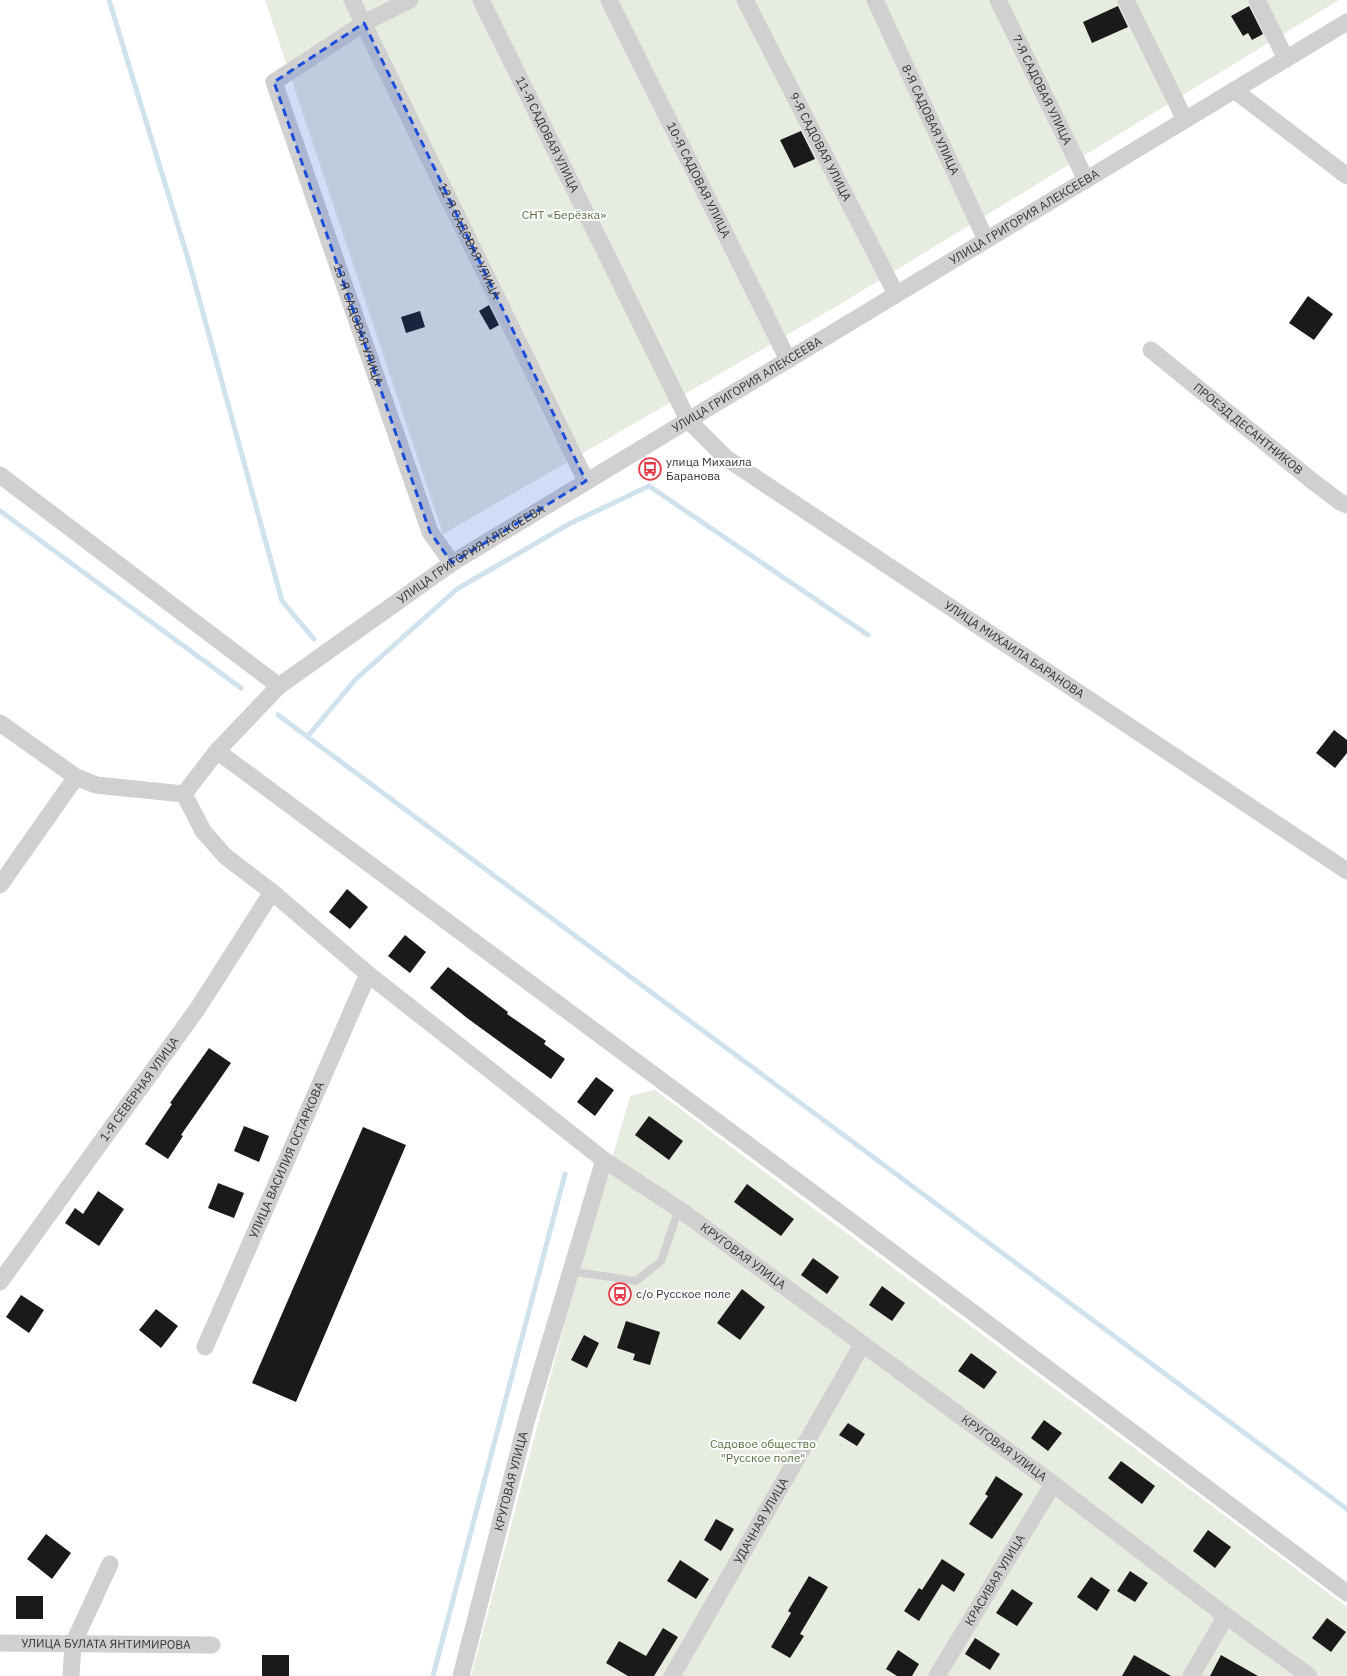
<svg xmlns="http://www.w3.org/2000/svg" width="1347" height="1676" font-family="'IBM Plex Sans',sans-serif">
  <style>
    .green { fill: #e6ecdf }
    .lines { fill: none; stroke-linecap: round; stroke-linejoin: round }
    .stream { stroke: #cfe2ee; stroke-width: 5 }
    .building { fill: #1a1a1a }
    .service { stroke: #d0d0d0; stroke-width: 8 }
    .minor { stroke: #d0d0d0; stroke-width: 17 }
    .marked { fill: #1d4ed8; fill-opacity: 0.2; stroke: #1d4ed8; stroke-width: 3; stroke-dasharray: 8 5; stroke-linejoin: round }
    .labels { text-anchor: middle; stroke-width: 4; stroke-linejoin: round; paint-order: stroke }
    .street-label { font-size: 12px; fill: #333; stroke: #fff }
    .park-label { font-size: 12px; fill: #56703f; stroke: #fff }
    .poi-label { font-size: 12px; fill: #333; stroke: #fff; text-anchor: start }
  </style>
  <rect width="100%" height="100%" fill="#fff"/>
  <!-- green -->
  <path class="green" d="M265,0H1339L837,306L443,534Z
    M655,1090L1347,1607V1676H471L565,1322L630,1096Z"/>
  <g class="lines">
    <!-- stream -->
    <path class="stream" d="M109,0L189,262L282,601L314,639
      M0,511L241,688
      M278,715L1347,1509
      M307,737L356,679L457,589L569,524L649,486L868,635
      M433,1676L565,1174"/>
  </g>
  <!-- building -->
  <path class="building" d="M1118,6L1128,27L1092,43L1083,22Z
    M1249,6L1263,34L1252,40L1248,33L1243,36L1231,16Z
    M801,131L815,159L794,168L780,140Z
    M1308,296L1333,314L1314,340L1289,323Z
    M489,305L499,325L490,330L479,311Z
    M420,311L425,327L406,333L401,317Z
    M1334,730L1347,740V753L1335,768L1316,753Z
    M347,889L368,907L350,929L329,912Z
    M405,935L426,952L410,973L388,956Z
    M448,967L508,1012L507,1014L546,1041L544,1044L565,1059L551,1079L467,1018L430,988Z
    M209,1048L231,1063L181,1135L183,1136L168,1159L145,1144L172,1104L170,1103Z
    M596,1077L614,1090L595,1116L577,1102Z
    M649,1116L683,1141L669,1160L635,1135Z
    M244,1126L269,1136L259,1162L234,1151Z
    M363,1127L406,1145L296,1402L252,1383Z
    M218,1183L244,1193L234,1218L208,1208Z
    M747,1184L794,1219L781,1236L734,1202Z
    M98,1191L124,1209L99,1246L65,1223L75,1208L83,1214Z
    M813,1258L839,1277L827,1294L801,1275Z
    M882,1286L905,1303L892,1321L869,1305Z
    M742,1289L765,1307L740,1340L717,1323Z
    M21,1295L44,1310L29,1333L6,1317Z
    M156,1309L178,1326L161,1348L139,1330Z
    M626,1321L660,1332L650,1365L633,1360L635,1354L617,1348Z
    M584,1335L599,1343L587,1368L571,1360Z
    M971,1353L997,1372L984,1389L958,1371Z
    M1044,1420L1062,1433L1048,1451L1031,1438Z
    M848,1423L865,1434L857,1446L839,1435Z
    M1121,1461L1155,1486L1142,1504L1108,1478Z
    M996,1476L1023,1494L992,1539L969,1524L988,1496L985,1494Z
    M716,1519L734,1529L721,1551L704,1540Z
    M1208,1530L1231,1547L1215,1568L1193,1551Z
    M46,1534L71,1553L52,1579L27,1559Z
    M942,1559L965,1574L954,1592L942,1584L919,1621L904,1611L919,1588L922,1590Z
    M680,1560L709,1579L696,1599L667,1581Z
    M1130,1571L1148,1583L1135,1602L1117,1591Z
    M809,1576L828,1587L800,1634L804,1636L790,1658L771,1647L791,1613L788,1611Z
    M1091,1577L1110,1590L1097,1611L1077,1597Z
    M1012,1589L1033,1603L1017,1626L996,1613Z
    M16,1596H43V1619H16Z
    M1327,1618L1346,1632L1331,1652L1312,1638Z
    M663,1628L678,1637L654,1676H628L606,1663L619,1641L646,1656Z
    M975,1638L1000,1654L990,1670L965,1654Z
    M898,1650L919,1664L912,1676H897L886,1669Z
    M262,1655H289V1676H262Z
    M1134,1655L1171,1676H1122Z
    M1221,1655L1258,1676H1210Z"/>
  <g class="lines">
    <!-- service -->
    <path class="service" d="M570,1271L636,1281L661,1261L679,1209"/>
    <!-- minor -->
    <g class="minor">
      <path id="s1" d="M352,0L586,481"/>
      <path id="s2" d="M410,0L364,23L274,82L430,532L452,563"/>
      <path id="s3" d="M481,0L688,420L726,458L1347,871"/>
      <path id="s4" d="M609,0L788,360"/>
      <path id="s5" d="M745,0L896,294"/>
      <path id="s6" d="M875,0L986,240"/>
      <path id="s7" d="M998,0L1086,180"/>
      <path d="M1126,0L1185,120"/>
      <path d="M1257,0L1286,59"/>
      <path d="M1234,90L1347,176"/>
      <path id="s8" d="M1151,350L1311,480L1340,502L1347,505"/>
      <path d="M0,475L279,686"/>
      <path d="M0,723L76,777L96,785L184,794"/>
      <path d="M217,751L844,1216L1347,1593"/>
      <path id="s9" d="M184,794L203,831L225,856L272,892L368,974L604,1160L679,1209L1053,1484L1226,1616L1309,1676"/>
      <path id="s10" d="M184,794L217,751L279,686L452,563L1347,22"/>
      <path d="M0,885L76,777"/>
      <path id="s11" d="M0,1282L198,1008L272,892"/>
      <path id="s12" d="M205,1347L368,974"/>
      <path id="s13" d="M0,1643L212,1645"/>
      <path d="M71,1676L73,1644L110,1564"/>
      <path id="s14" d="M461,1676L527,1419L604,1160"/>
      <path id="s15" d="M672,1676L862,1345"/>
      <path id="s16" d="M937,1676L1053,1484"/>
      <path d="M1191,1676L1226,1616"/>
    </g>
  </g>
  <!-- marked area -->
  <path class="marked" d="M364,23L586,481L452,563L430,532L274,82Z"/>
  <!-- icons -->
  <defs>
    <g id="bus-ring" transform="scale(1.15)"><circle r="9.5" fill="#fff" stroke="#e63946" stroke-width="1.5"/><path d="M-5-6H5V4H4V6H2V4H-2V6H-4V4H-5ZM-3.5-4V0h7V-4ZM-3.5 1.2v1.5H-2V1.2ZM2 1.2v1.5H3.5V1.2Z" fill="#e63946"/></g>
  </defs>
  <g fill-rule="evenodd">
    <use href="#bus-ring" x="650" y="469"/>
    <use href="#bus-ring" x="620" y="1294"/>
  </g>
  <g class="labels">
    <!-- street labels -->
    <g class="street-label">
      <text dy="4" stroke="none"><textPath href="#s7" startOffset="100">7-Я САДОВАЯ УЛИЦА</textPath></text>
      <text dy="4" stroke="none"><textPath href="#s6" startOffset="132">8-Я САДОВАЯ УЛИЦА</textPath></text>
      <text dy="4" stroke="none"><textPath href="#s3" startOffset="150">11-Я САДОВАЯ УЛИЦА</textPath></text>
      <text dy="4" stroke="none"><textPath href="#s5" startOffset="165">9-Я САДОВАЯ УЛИЦА</textPath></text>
      <text dy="4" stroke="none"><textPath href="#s4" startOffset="201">10-Я САДОВАЯ УЛИЦА</textPath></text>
      <text dy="4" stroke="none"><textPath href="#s10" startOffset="1025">УЛИЦА ГРИГОРИЯ АЛЕКСЕЕВА</textPath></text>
      <text dy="4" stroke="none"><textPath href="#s1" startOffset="268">12-Я САДОВАЯ УЛИЦА</textPath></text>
      <text dy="4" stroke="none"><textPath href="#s2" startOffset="416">13-Я САДОВАЯ УЛИЦА</textPath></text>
      <text dy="4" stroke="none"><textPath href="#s10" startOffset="701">УЛИЦА ГРИГОРИЯ АЛЕКСЕЕВА</textPath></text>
      <text dy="4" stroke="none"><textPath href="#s8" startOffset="125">ПРОЕЗД ДЕСАНТНИКОВ</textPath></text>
      <text dy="4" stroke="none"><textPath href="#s10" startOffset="377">УЛИЦА ГРИГОРИЯ АЛЕКСЕЕВА</textPath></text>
      <text dy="4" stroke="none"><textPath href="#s3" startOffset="868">УЛИЦА МИХАИЛА БАРАНОВА</textPath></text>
      <text dy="4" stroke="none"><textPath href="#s11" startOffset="238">1-Я СЕВЕРНАЯ УЛИЦА</textPath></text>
      <text dy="4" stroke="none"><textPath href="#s12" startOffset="204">УЛИЦА ВАСИЛИЯ ОСТАРКОВА</textPath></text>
      <text dy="4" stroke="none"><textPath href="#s9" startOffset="730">КРУГОВАЯ УЛИЦА</textPath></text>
      <text dy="4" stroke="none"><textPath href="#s9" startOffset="1054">КРУГОВАЯ УЛИЦА</textPath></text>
      <text dy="4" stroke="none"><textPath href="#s14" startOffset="201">КРУГОВАЯ УЛИЦА</textPath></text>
      <text dy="4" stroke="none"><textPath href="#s15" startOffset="179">УДАЧНАЯ УЛИЦА</textPath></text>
      <text dy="4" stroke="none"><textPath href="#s16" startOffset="112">КРАСИВАЯ УЛИЦА</textPath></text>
      <text dy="4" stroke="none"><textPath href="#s13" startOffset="106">УЛИЦА БУЛАТА ЯНТИМИРОВА</textPath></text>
    </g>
    <!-- park labels -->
    <g class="park-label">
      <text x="564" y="219">СНТ «Берёзка»</text>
      <text x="763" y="1448">Садовое общество<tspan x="763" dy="14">"Русское поле"</tspan></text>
    </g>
    <!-- poi labels -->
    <g class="poi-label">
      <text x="666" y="466">улица Михаила<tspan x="666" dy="14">Баранова</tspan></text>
      <text x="636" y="1298">с/о Русское поле</text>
    </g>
  </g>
</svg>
